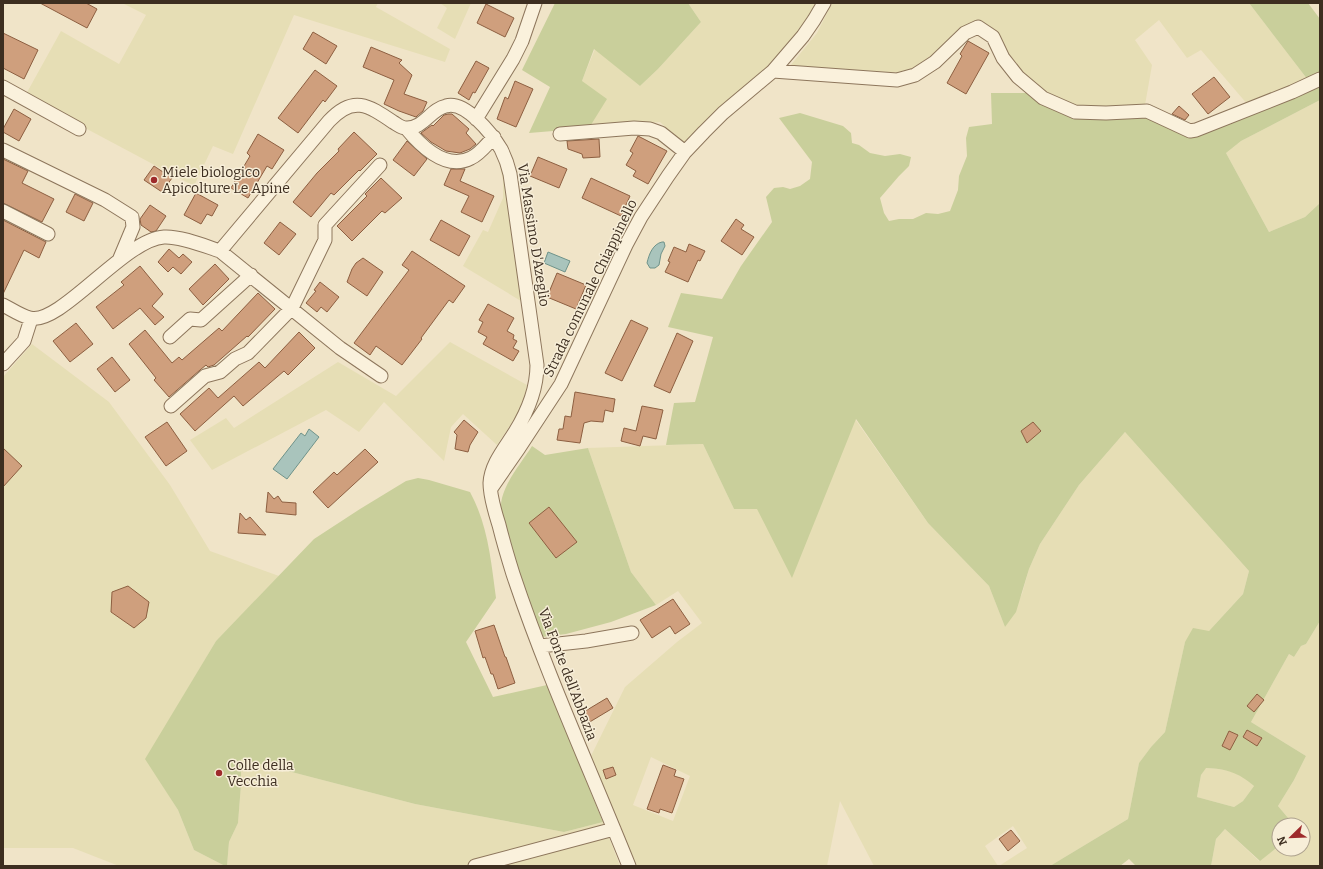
<svg xmlns="http://www.w3.org/2000/svg" width="1323" height="869" font-family="Bitter,serif">
  <style>
    .farmland { fill: #e6deb5; fill-rule: evenodd }
    .green { fill: #c9cf9b; fill-rule: evenodd }
    .water { fill: #a9c4bc; stroke: #6f938a }
    .building { fill: #cf9f7d; stroke: #8d5f41 }
    .lines { fill: none; stroke-linecap: round; stroke-linejoin: round }
    .minor-casing { stroke: #8d765c; stroke-width: 15 }
    .minor { stroke: #faf1dc; stroke-width: 13 }
    .poi-dot { fill: #9e2a2b; stroke: #f7eed8; stroke-width: 1.5 }
    .labels { text-anchor: middle; stroke-width: 3; stroke-linejoin: round; paint-order: stroke }
    .poi-label { font-size: 14px; fill: #3d2e20; stroke: #f7eed8; text-anchor: start }
    .street-label { font-size: 14px; fill: #3d2e20; stroke: #f7eed8 }
  </style>
  <rect width="100%" height="100%" fill="#f0e4c8"/>
  <!-- farmland -->
  <path class="farmland" d="M122,3H378L376,7L450,49L445,62L294,15L233,154L213,146L194,186L25,96L61,31L119,64L146,15Z
    M440,3H471L455,39L437,28L447,8Z
    M688,3H815L803,27L765,69L684,144L660,122L589,128L582,81L595,49L640,86L658,69L701,22Z
    M832,3H1249L1308,80L1248,105L1201,50L1187,58L1159,20L1135,40L1152,65L1145,105L1105,107L1075,106L1044,93L1023,74L981,23L944,44L928,59L904,73L790,66L817,33Z
    M1320,100V203L1305,217L1269,232L1226,153L1241,141Z
    M497,152L502,161L526,304L463,266L483,230L488,232L503,198V180L500,166L496,154Z
    M450,342L527,385L523,406L497,445L463,414L451,427L444,461L384,402L359,432L326,410L212,470L190,440L226,418L234,428L338,362L396,396Z
    M32,344L109,402L170,485L210,551L279,576L216,641L146,759L178,810L194,850L225,866H119L73,848H3V377Z
    M855,419L928,523L989,586L1005,627L1022,594L1029,569L1040,544L1079,485L1125,432L1249,571L1243,594L1209,631L1185,642L1165,732L1151,747L1139,763L1128,819L1050,866H999L1027,848L1013,826L985,846L998,866H874L840,801L827,866H634L590,758L625,687L677,642L702,623L678,591L656,605L631,572L588,448L703,444L734,509ZM651,757L690,776L673,821L633,805Z
    M1320,621V866H1211L1216,839L1225,829L1259,861L1279,846V849H1303V825H1294L1278,806L1294,780L1306,756L1251,722L1289,654L1294,657L1301,646L1306,644Z
    M241,759L415,804L564,832L603,822L620,866H227L229,842L238,823L241,785Z
    M1205,768L1218,769L1234,772L1246,779L1254,786L1243,801L1234,807L1197,797L1201,775Z"/>
  <!-- green -->
  <path class="green" d="M555,3H688L701,22L658,69L640,86L594,49L582,81L607,99L589,128L529,133L550,87L522,70Z
    M1249,3H1308L1320,19V100L1241,141L1226,153L1269,232L1305,217L1320,203V621L1306,644L1301,646L1294,657L1289,654L1251,722L1306,756L1294,780L1278,806L1294,825H1279V846L1260,861L1225,829L1216,839L1211,866H1136L1129,859L1120,866H1050L1128,819L1139,763L1151,747L1165,732L1185,642L1193,628L1209,631L1243,594L1249,571L1125,432L1079,485L1040,544L1029,569L1016,612L1005,627L989,586L928,523L856,419L792,578L757,509H734L703,444L666,445L674,403L695,402L713,337L668,327L681,293L722,299L741,266L772,222L766,197L774,188L783,187L790,189L800,186L810,179L812,162L779,118L800,113L843,126L851,133L852,143L859,145L870,153L885,156L900,154L911,157L909,166L899,176L880,198L884,213L889,221L899,219H913L926,213L938,214L950,211L958,190L959,176L967,156L966,138L969,127L992,124L991,93H1044L1075,106L1105,107L1145,105L1176,128L1200,136L1235,121L1308,80ZM1206,768C1226,769 1238,772 1254,786L1243,801L1234,807L1197,797L1201,775Z
    M532,446L545,455L588,448L631,572L656,605L611,622L566,634L542,637L506,535C503,524 499,509 502,498C507,479 522,462 532,446Z
    M418,478L429,480L470,492C488,525 491,561 496,598L466,642L493,697L547,685L603,822L564,832L415,804L241,759V785L238,823L229,842L227,866H225L194,850L178,810L145,759L216,641L314,539L360,509L406,481Z"/>
  <!-- water -->
  <path class="water" d="M662,242H664L665,246L661,254L659,265L655,268H650L647,263C649,254 653,244 662,242Z
    M548,252L570,261L565,272L544,263Z
    M309,429L319,437L287,479L273,469L301,433L305,436Z"/>
  <!-- building -->
  <path class="building" d="M40,3H86L97,9L87,28Z
    M486,4L514,18L505,37L477,23Z
    M313,32L337,46L326,64L303,49Z
    M3,33L38,50L24,79L3,68Z
    M968,41L989,53L966,94L947,83L962,56L960,54Z
    M371,47L402,60L399,63L412,75L404,94L427,102L423,111L417,116L416,117L399,111L384,104L394,80L363,67Z
    M476,61L489,68L475,93L473,92L469,100L458,93Z
    M315,70L337,86L325,102L323,100L298,133L278,118Z
    M1214,77L1230,97L1208,114L1192,94Z
    M515,81L533,89L516,127L497,119L505,97L508,99Z
    M1179,106L1189,115L1185,120L1172,114Z
    M14,109L31,119L19,141L3,132V129Z
    M448,114H452L469,129L466,133L476,144L470,149L460,153L446,151L431,142L421,133L432,125L433,126L444,115Z
    M354,132L377,154L360,171L359,170L334,195L331,193L311,217L293,202L317,173L339,151L338,149Z
    M258,134L284,150L272,169L267,166L248,198L231,188L250,156L247,153Z
    M638,136L667,151L648,184L633,176L636,171L626,165L633,153L630,151Z
    M599,139L600,157L583,158L582,154L568,149L567,141Z
    M407,141L427,159L414,176L393,160Z
    M538,157L567,169L559,188L530,176Z
    M3,159L28,171L22,183L54,199L42,222L3,203Z
    M154,166L172,178L162,192L144,180Z
    M451,169H465L460,181L494,196L482,222L461,212L469,196L444,185Z
    M381,178L402,198L385,213L382,211L352,241L337,226L367,196L365,194Z
    M591,178L630,196L621,216L582,198Z
    M196,193L218,205L212,216L207,214L201,224L184,215Z
    M75,194L93,203L84,221L66,212Z
    M150,205L166,216L156,231L151,232L141,225L140,219Z
    M736,219L744,225L741,229L754,237L742,255L721,241Z
    M3,220L46,242L39,258L24,250L3,294Z
    M441,220L470,236L459,256L430,240Z
    M280,222L296,234L279,255L264,243Z
    M689,244L705,251L700,261L698,260L688,282L665,272L670,262L668,261L674,247L686,252Z
    M169,249L179,258L183,254L192,262L181,274L173,267L168,272L158,262Z
    M412,251L465,286L453,303L449,300L421,338L422,339L402,365L376,346L370,355L354,343L409,270L402,265Z
    M363,258L383,272L367,296L347,282L352,269L356,263Z
    M215,264L229,279L203,305L189,289Z
    M140,266L163,294L152,306L164,317L155,325L140,308L113,329L96,307L124,285L121,282Z
    M557,273L586,285L576,309L547,297Z
    M320,282L339,297L327,312L321,307L317,312L306,303L316,291L314,290Z
    M258,293L275,309L248,337L247,336L214,365L208,367L206,365L200,370L169,397L154,380L156,378L129,344L145,330L172,363L179,357L182,360L219,328L222,331Z
    M488,304L514,318L507,331L514,335L513,339L517,341L513,348L519,351L513,361L483,344L487,337L478,332L483,322L479,320Z
    M631,320L648,328L622,381L605,373Z
    M76,323L93,344L70,362L53,341Z
    M299,332L315,348L288,375L284,371L243,406L234,396L195,431L180,414L209,388L218,398L259,362L265,368Z
    M677,333L693,341L670,393L654,386Z
    M112,357L130,380L115,392L97,369Z
    M575,392L615,399L613,412L605,410L603,422L591,421L584,423L580,443L557,440L559,429H563L565,416L571,417Z
    M642,406L663,410L656,439L643,436L640,446L621,441L624,428L636,431Z
    M464,420L478,432L470,445L468,452L455,449L457,435L454,432Z
    M167,422L187,451L166,466L145,437Z
    M1033,422L1041,431L1027,443L1021,431Z
    M3,448L22,466L3,487Z
    M365,449L378,462L328,508L313,492L334,472L337,475Z
    M268,492L274,499L278,496L282,502L296,503V515L266,512Z
    M549,507L577,542L556,558L529,523Z
    M240,513L246,520L250,517L266,535L238,533Z
    M128,586L149,602L146,618L134,628L111,612L112,592Z
    M673,599L690,624L675,634L670,626L652,638L640,620Z
    M494,625L505,657H506L515,683L498,689L493,674H491L485,657L483,658L475,631Z
    M1257,694L1264,700L1254,712L1247,706Z
    M607,698L613,708L588,723L582,713Z
    M1247,730L1262,738L1257,746L1243,737Z
    M1229,731L1238,735L1230,750L1222,746Z
    M663,765L676,770L674,776L684,779L672,813L660,809L659,813L647,809Z
    M613,767L616,775L606,779L603,770Z
    M1011,830L1020,841L1008,851L999,839Z"/>
  <g class="lines">
    <!-- minor casing -->
    <g class="minor-casing">
      <path id="minor" d="M773,71L897,80L915,75L935,62L965,33L978,27L993,37L1003,58L1018,77L1043,98L1075,112L1106,113L1147,111L1190,131L1196,130L1292,92L1320,79
        M3,87L79,129
        M476,119L513,59L522,41L535,3
        M406,128C420,145 446,171 471,158C480,154 487,144 494,137
        M560,134L634,128L650,129L661,133L685,152
        M3,150L105,200L132,217L133,227L120,258
        M3,211L48,234
        M220,251L340,348L381,376
        M3,305C11,309 21,316 30,318C60,326 125,239 164,237C180,236 205,246 220,251L329,121C353,95 368,105 393,122C397,124 401,128 406,128C423,129 431,109 446,106C465,100 492,134 501,149C505,157 508,165 510,174L537,365C537,390 528,411 515,432C505,448 491,464 490,483C490,497 495,512 499,525C503,541 508,558 513,574C546,673 590,769 629,866
        M170,337L190,319L201,320L251,275
        M3,364L24,341L31,319
        M171,406L205,376L220,372L235,359L248,353L292,308L325,240V225L380,165
        M492,487L519,448L561,384L626,245L641,217L668,176L685,152L704,132L723,113L773,71L803,36L814,20L824,3
        M540,646L586,641L632,633
        M475,866L614,829"/>
    </g>
    <!-- minor -->
    <use href="#minor" class="minor"/>
  </g>
  <!-- markers -->
  <g class="poi-dot">
    <circle cx="154" cy="180" r="4"/>
    <circle cx="219" cy="773" r="4"/>
  </g>
  <g class="labels">
    <!-- poi labels -->
    <g class="poi-label">
      <text x="162" y="177">Miele biologico<tspan x="162" dy="16">Apicolture Le Apine</tspan></text>
      <text x="227" y="770">Colle della<tspan x="227" dy="16">Vecchia</tspan></text>
    </g>
    <!-- street labels -->
    <g class="street-label">
      <text transform="translate(534 235) rotate(81)" y="5">Via Massimo D'Azeglio</text>
      <text transform="translate(590 288) rotate(-64)" y="5">Strada comunale Chiappinello</text>
      <text transform="translate(568 674) rotate(69)" y="5">Via Fonte dell'Abbazia</text>
    </g>
  </g>
  <!-- border -->
  <rect width="1323" height="869" fill="none" stroke="#3d2e20" stroke-width="8"/>
  <!-- north arrow -->
  <g transform="translate(1291 837) rotate(247)"><circle r="19" fill="#f7eed8" stroke="#ada18e"/>
  <path d="M0-3L7 15L0 10L-7 15Z" fill="#9e2a2b"/>
  <text y="-6" font-size="11" font-weight="bold" text-anchor="middle" fill="#3d2e20">N</text>
  </g>
</svg>
